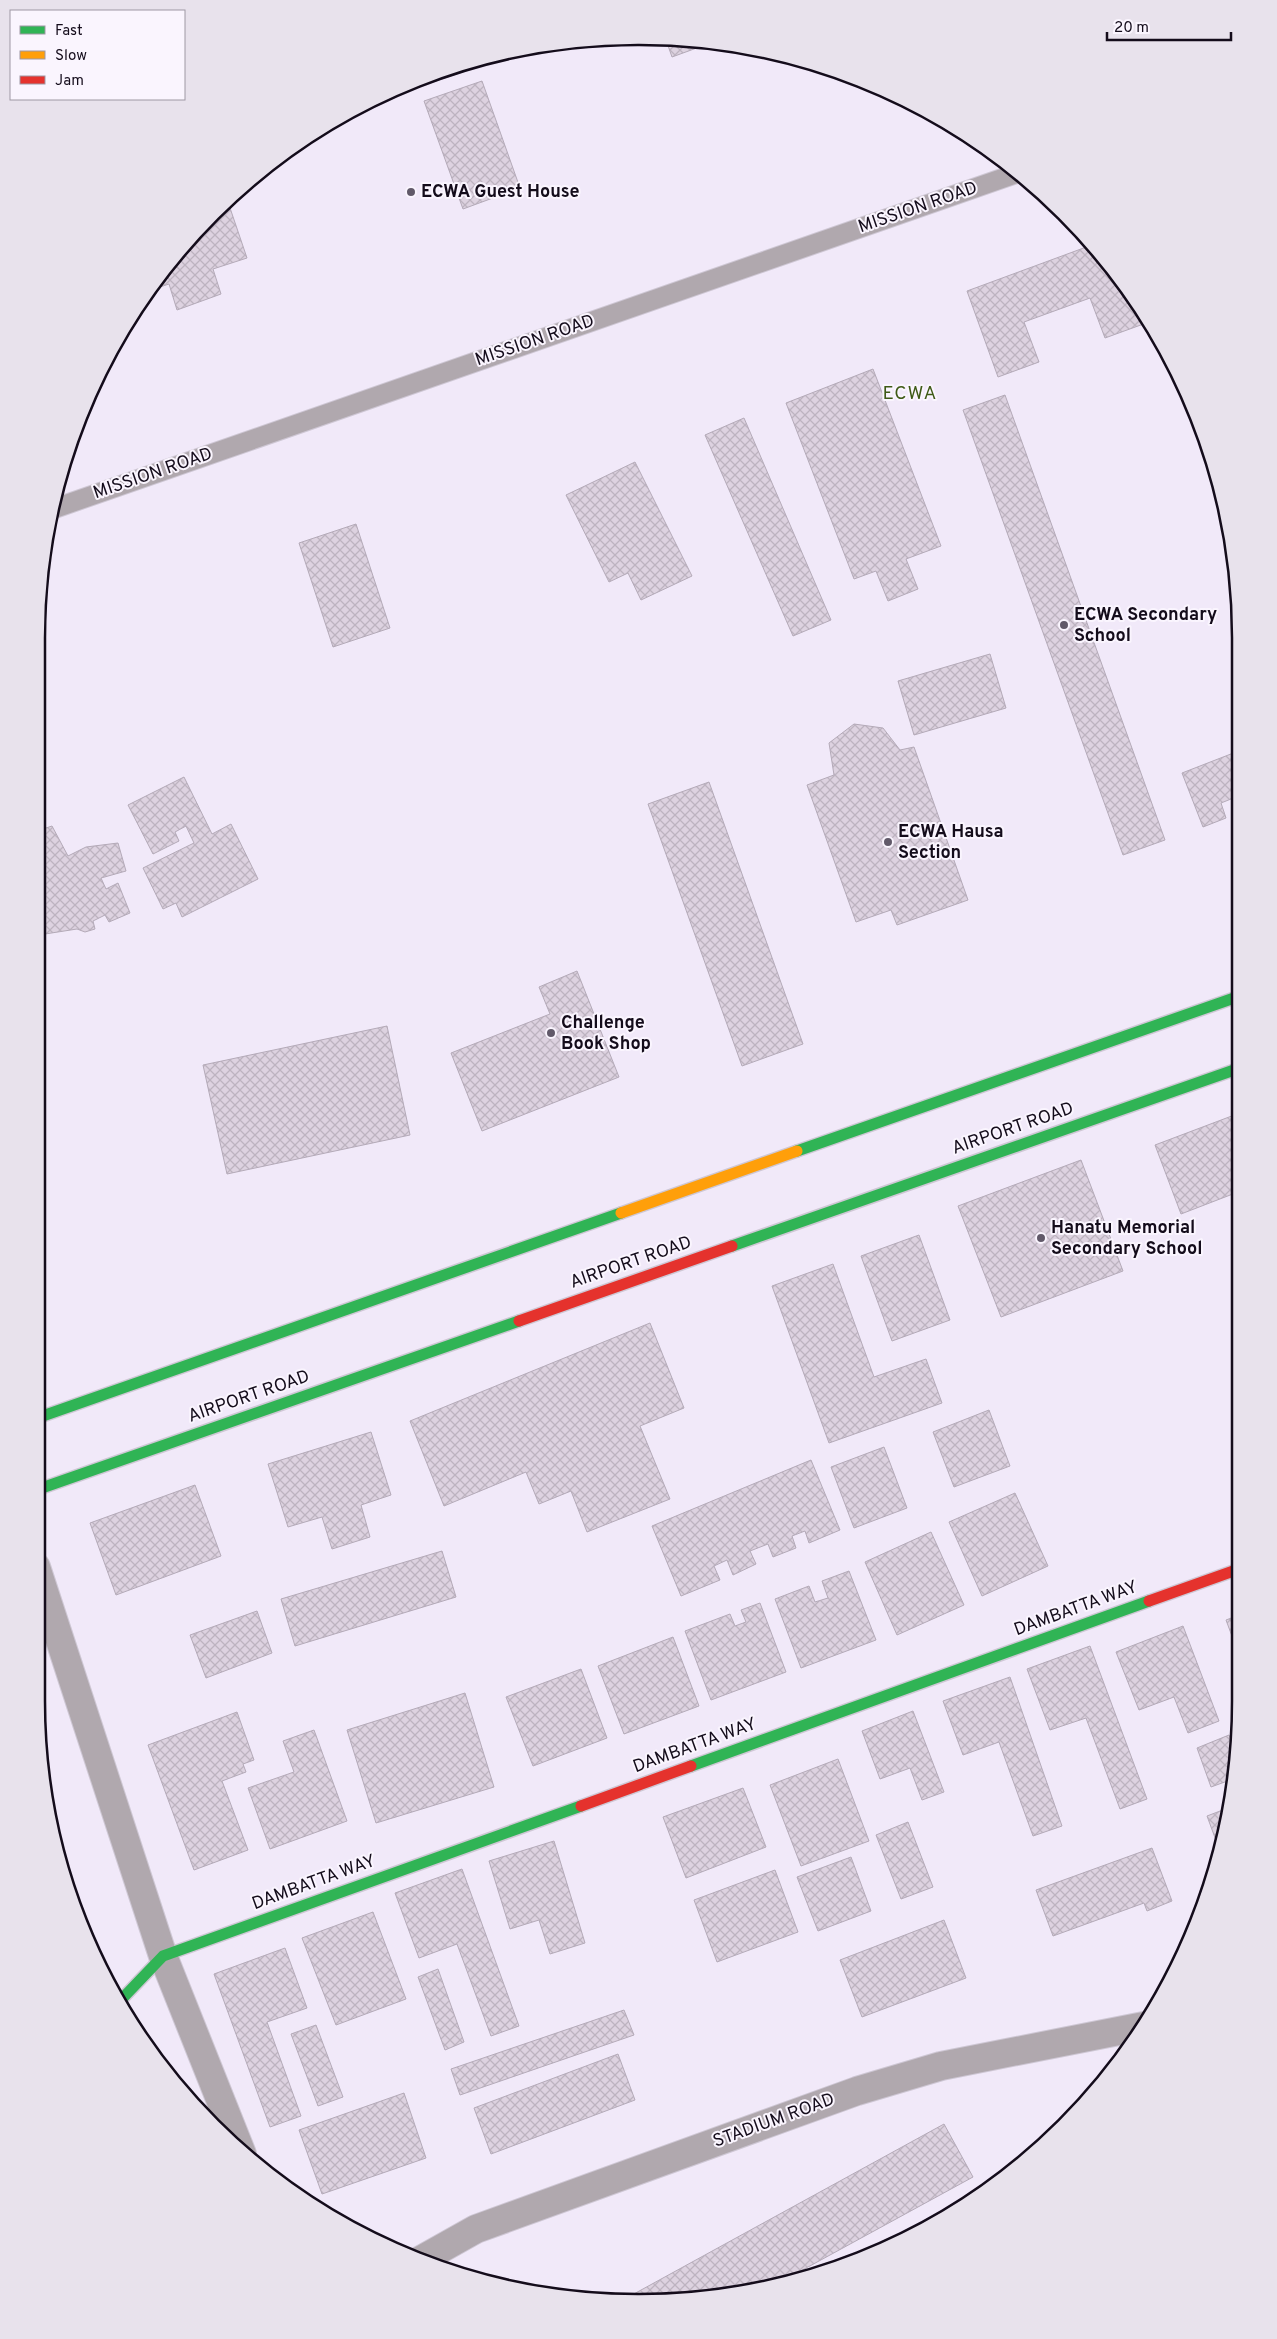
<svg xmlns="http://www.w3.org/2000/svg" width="1277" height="2339" font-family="Overpass,sans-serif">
  <defs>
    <pattern id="building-cross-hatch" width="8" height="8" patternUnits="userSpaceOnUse" patternTransform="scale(1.25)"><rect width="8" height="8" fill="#ddd2e0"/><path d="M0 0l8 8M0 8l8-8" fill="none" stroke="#bdb3c0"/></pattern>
  </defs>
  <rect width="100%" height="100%" fill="#f1e9f9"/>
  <g fill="url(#building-cross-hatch)" stroke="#b4aab8">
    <polygon points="666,40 716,41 672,57"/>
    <polygon points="530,49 436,81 434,75 482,57"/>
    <polygon points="482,81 520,188 463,209 424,101"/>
    <polygon points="228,202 247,258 213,269 221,294 177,310 169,284 151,290 186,242"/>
    <polygon points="1089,246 1139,304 1149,322 1105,338 1090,298 1024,322 1039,362 998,377 967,291"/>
    <polygon points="873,369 941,546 906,559 918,589 888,601 876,571 854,579 786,403"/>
    <polygon points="1005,395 1165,840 1123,855 963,410"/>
    <polygon points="744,418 831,620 793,636 705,435"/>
    <polygon points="635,462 692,576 641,600 628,573 609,582 566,495"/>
    <polygon points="356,524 390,628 333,647 299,543"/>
    <polygon points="990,654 1006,708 914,735 898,681"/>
    <polygon points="854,724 883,728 900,750 914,747 968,900 897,925 891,910 856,922 807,785 834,775 829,743"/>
    <polygon points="1236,752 1236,797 1221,803 1226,818 1203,827 1182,773"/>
    <polygon points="184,777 212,834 231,824 258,879 182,917 176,903 163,909 143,868 194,843 186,826 175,832 179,841 153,854 128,805"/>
    <polygon points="709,782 803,1044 742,1066 648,804"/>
    <polygon points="52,826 68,856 86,847 118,843 126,871 101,878 106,889 118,883 130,913 109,922 105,915 93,921 95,929 85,932 77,929 45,934 37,893 37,831"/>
    <polygon points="577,971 619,1077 482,1131 451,1053 550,1014 539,987"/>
    <polygon points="387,1026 410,1135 227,1174 203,1065"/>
    <polygon points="1237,1114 1238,1192 1181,1214 1155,1145"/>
    <polygon points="1081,1160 1123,1271 1001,1317 958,1206"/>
    <polygon points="919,1235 950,1320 892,1341 861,1256"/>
    <polygon points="833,1264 874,1377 926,1359 942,1403 829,1443 772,1286"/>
    <polygon points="650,1323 684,1408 640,1426 670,1499 587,1532 571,1491 539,1504 526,1472 444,1506 410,1421"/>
    <polygon points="989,1410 1010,1466 954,1487 933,1432"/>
    <polygon points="371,1432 391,1495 361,1505 370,1537 332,1549 322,1517 288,1527 268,1464"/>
    <polygon points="884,1447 907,1508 854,1528 831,1467"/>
    <polygon points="811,1460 840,1530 809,1543 805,1531 792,1536 796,1548 773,1557 768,1544 750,1551 756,1564 733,1575 727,1560 714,1566 720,1580 681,1596 652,1526"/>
    <polygon points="195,1485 221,1556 116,1595 90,1523"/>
    <polygon points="1015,1493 1048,1566 982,1596 949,1522"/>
    <polygon points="931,1532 964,1605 897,1635 865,1562"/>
    <polygon points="442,1551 456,1597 295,1646 281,1599"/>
    <polygon points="849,1571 876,1640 801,1668 775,1599 809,1586 815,1602 828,1598 822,1581"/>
    <polygon points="760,1603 786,1672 711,1700 685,1631 730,1614 735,1626 746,1622 741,1610"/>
    <polygon points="257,1611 272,1653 206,1678 190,1635"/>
    <polygon points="1239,1615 1239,1655 1226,1620"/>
    <polygon points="1183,1626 1219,1721 1188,1733 1174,1697 1139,1710 1116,1652"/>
    <polygon points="673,1637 699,1706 624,1734 598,1666"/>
    <polygon points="1090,1646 1147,1799 1120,1809 1086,1718 1050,1730 1027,1669"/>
    <polygon points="581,1669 607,1738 533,1766 506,1697"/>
    <polygon points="1010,1677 1062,1826 1033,1836 999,1742 963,1755 943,1701"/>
    <polygon points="465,1693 494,1787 376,1823 347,1730"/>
    <polygon points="913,1711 944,1792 922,1800 910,1768 880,1779 862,1731"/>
    <polygon points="237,1712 254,1760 243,1764 246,1772 222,1781 248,1850 194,1870 148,1745"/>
    <polygon points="314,1730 347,1821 270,1849 248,1788 294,1772 283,1741"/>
    <polygon points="1229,1735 1237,1756 1233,1779 1211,1787 1197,1748"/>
    <polygon points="838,1759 869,1841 801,1866 770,1785"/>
    <polygon points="743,1788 766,1847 686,1878 663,1817"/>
    <polygon points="1228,1808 1221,1854 1207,1816"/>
    <polygon points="908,1822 933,1887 901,1899 876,1835"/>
    <polygon points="554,1841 585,1943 550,1954 539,1920 510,1929 489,1861"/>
    <polygon points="1152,1848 1172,1901 1147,1911 1144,1903 1053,1936 1036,1890"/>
    <polygon points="851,1857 871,1911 818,1931 797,1877"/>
    <polygon points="462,1869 519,2026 491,2036 457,1944 419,1958 395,1893"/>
    <polygon points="775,1870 798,1932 717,1962 694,1900"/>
    <polygon points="373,1912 406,1999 336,2025 302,1938"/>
    <polygon points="944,1920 966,1978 862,2017 840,1960"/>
    <polygon points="285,1948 307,2008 267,2022 301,2116 270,2127 214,1974"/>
    <polygon points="438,1969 464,2042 445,2050 418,1977"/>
    <polygon points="624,2010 634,2035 460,2095 451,2069"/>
    <polygon points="316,2025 343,2097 318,2106 291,2034"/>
    <polygon points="618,2054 635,2100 491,2154 474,2108"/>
    <polygon points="404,2093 426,2158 322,2194 299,2130"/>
    <polygon points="944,2124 973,2177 775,2285 678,2301 621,2301"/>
  </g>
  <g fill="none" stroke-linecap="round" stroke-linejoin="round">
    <g stroke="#cec7d4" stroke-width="21">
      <polyline id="lane" points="53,509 1018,173"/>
    </g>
    <g stroke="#cec7d4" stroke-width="30">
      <g id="street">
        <polyline points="36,1567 163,1956 242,2154"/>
        <polyline points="419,2261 476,2229 857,2091 941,2066 1144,2026"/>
      </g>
    </g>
    <g stroke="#cec7d4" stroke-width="14">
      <g id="fast">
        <polyline points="797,1151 1237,997"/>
        <polyline points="732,1246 1237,1069"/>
        <polyline points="37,1418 621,1213"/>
        <polyline points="36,1490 519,1321"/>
        <polyline points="691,1766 1149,1601"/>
        <polyline points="118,2003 163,1956 581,1806"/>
      </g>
    </g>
    <g stroke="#cec7d4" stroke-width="14">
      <polyline id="slow" points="621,1213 797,1151"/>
    </g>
    <g stroke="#cec7d4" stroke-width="14">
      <g id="jam">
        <polyline points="519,1321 732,1246"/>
        <polyline points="1149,1601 1239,1569"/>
        <polyline points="581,1806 691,1766"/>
      </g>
    </g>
    <use href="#lane" stroke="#b0a8ae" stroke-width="19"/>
    <use href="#street" stroke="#b0a8ae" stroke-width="28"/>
    <use href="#fast" stroke="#30b455" stroke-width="11"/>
    <use href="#slow" stroke="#ff9f0a" stroke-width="11"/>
    <use href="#jam" stroke="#e5322d" stroke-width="11"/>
  </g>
  <g fill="#615969" stroke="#faf5fe" stroke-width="2">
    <circle cx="411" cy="192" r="5"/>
    <circle cx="1064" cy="625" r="5"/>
    <circle cx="888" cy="842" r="5"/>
    <circle cx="551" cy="1033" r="5"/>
    <circle cx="1041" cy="1238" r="5"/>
  </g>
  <g text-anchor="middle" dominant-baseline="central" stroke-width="4" stroke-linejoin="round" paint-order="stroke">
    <g font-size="18" font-weight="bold" fill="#140c1b" stroke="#faf5fe" text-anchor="start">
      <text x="421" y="192">ECWA Guest House</text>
      <text x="1074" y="615">ECWA Secondary<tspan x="1074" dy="21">School</tspan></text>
      <text x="898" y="832">ECWA Hausa<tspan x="898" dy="21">Section</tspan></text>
      <text x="561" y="1023">Challenge<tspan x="561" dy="21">Book Shop</tspan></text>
      <text x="1051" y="1228">Hanatu Memorial<tspan x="1051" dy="21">Secondary School</tspan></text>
    </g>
    <g font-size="18" fill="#140c1b" stroke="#faf5fe">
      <text transform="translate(918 208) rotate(-19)">MISSION ROAD</text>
      <text transform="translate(535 341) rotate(-19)">MISSION ROAD</text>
      <text transform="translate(153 474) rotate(-19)">MISSION ROAD</text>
      <text transform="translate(1013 1129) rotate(-19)">AIRPORT ROAD</text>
      <text transform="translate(631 1263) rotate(-19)">AIRPORT ROAD</text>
      <text transform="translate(249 1397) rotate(-19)">AIRPORT ROAD</text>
      <text transform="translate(1076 1609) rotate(-20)">DAMBATTA WAY</text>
      <text transform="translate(695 1746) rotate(-20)">DAMBATTA WAY</text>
      <text transform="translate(314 1883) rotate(-20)">DAMBATTA WAY</text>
      <text transform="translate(774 2121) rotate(-20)">STADIUM ROAD</text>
    </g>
    <g font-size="19" letter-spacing="1" fill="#3e5a16" stroke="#faf5fe">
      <text x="910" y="394">ECWA</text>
    </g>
  </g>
  <path d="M0 0H1277V2339H0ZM638 45H639A593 593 0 0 1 1232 638V1701A593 593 0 0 1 639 2294H638A593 593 0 0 1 45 1701V638A593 593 0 0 1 638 45Z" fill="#e8e2ec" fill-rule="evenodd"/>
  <path fill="none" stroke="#140c1b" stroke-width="2.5" d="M638 45H639A593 593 0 0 1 1232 638V1701A593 593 0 0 1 639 2294H638A593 593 0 0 1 45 1701V638A593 593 0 0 1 638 45Z"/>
  <rect x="10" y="10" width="175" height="90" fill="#faf5fe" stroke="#9e98a3"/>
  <rect x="20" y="26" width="25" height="8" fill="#30b455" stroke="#9e98a3"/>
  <text x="55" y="35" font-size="15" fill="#140c1b">Fast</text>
  <rect x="20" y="51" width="25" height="8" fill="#ff9f0a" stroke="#9e98a3"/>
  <text x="55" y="60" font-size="15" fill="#140c1b">Slow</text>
  <rect x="20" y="76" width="25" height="8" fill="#e5322d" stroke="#9e98a3"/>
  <text x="55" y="85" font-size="15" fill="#140c1b">Jam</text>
  <path d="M1107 32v8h124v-8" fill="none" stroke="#140c1b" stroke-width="2.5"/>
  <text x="1114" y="32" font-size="15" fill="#140c1b" stroke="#faf5fe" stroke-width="4" paint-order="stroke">20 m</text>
</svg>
